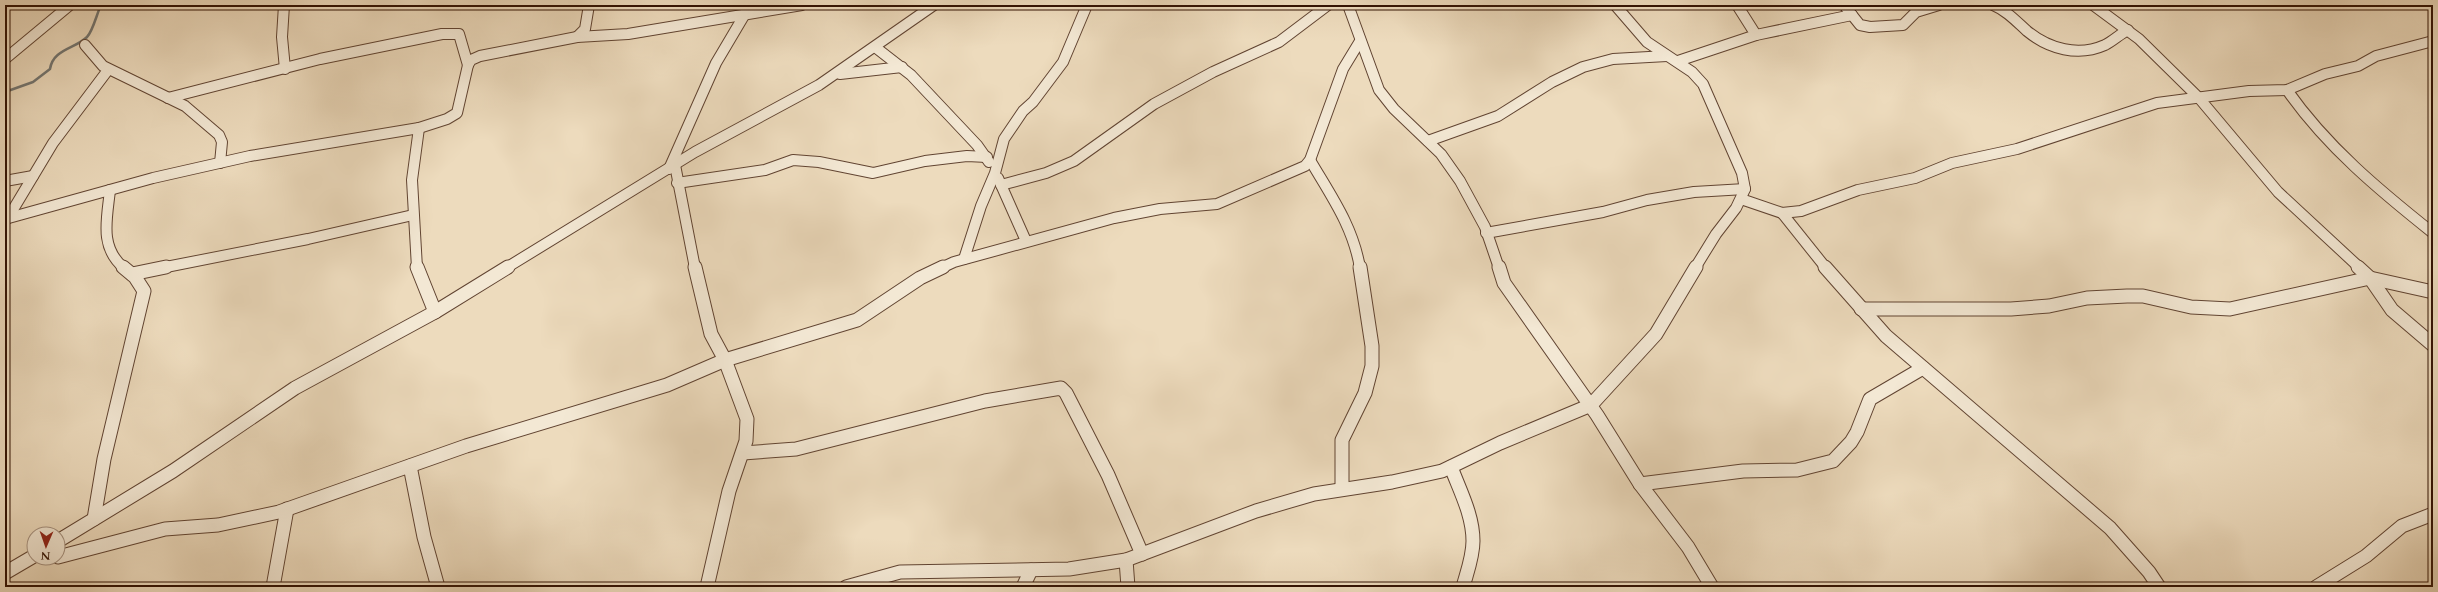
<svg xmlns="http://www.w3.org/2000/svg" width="2438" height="592" font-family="Cardo,serif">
  <rect width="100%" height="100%" fill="#eddbbd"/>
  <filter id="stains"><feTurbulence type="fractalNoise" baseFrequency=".005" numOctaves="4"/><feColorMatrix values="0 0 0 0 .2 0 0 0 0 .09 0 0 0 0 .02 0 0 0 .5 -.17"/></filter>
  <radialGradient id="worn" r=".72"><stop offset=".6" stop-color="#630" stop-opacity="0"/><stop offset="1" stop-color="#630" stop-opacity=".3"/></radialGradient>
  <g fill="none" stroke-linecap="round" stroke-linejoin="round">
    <path stroke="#737672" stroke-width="2.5" d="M 5,92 L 33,82 L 50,69 C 53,49 75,49 87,37 C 93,31 97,13 101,5"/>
    <g stroke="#614432" stroke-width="12">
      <g id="street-far1">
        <polyline points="284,5 282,37 285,69"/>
        <polyline points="1348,5 1379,90 1394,109 1441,154 1460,181 1485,227 1499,268"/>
        <polyline points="1615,5 1647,42 1692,72 1703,84 1742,173 1745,189 1736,208 1716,234 1695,268"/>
        <polyline points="1844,5 1860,25 1870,27 1903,25 1916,12 1939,5"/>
        <path d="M 1993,5 C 2007,11 2016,21 2027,31 C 2049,49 2078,57 2105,45 C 2113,41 2120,34 2128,30"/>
        <polyline points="2093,5 2139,39 2199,98 2278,192 2360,268"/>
        <polyline points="1756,35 1852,15"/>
        <polyline points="577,37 585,29 589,5"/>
        <polyline points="85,45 103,66 185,106 219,135 222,142 220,163"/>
        <polyline points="875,47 911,75 977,145 989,162"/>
        <polyline points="5,59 70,5"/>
        <polyline points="1678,61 1756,35 1737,5"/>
        <polyline points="840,74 902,67"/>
        <path d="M 2287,90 C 2327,147 2379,190 2433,233"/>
        <polyline points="168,98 320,59 442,34 459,34 468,65"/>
        <polyline points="1428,141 1498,116 1552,82 1583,67 1613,59 1667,56"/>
        <path d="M 1310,160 C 1331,196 1353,226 1360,268"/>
        <polyline points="675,165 695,268"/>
        <polyline points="669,169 716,63 745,14"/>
        <polyline points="998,178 1026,241"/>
        <polyline points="5,181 33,176"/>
        <polyline points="677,183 765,170 793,160 819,162 873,173 925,161 967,156 987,157"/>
        <polyline points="1001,185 1046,173 1074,161 1154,104 1213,72 1279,42 1328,5"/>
        <path d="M 110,190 C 107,219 99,247 124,268"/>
        <polyline points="1741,199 1782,213 1801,211 1858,190 1915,178 1952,163 2017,149 2157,103 2249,91 2287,90 2325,74 2358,66 2376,56 2433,41"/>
        <polyline points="1782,213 1826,268"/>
        <polyline points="8,218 53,143 108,70"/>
        <polyline points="5,219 153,178 250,156 419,128 447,119 457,113 468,65 471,60 480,56 577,37 628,34 802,5"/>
        <polyline points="1486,233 1603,212 1647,200 1694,192 1745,189"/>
        <polyline points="964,259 981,206 995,173 1004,139 1023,111 1033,102 1063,62 1087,5"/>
        <polyline points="161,268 308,239 413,215"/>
        <polyline points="417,268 412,180 419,128"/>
        <polyline points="506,268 695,152 819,85 934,5"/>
        <polyline points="941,268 954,262 1114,218 1160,209 1217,204 1305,166 1310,160 1343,69 1360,41"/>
      </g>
    </g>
    <g stroke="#614432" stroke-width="15">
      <g id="street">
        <polyline points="417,267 435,312"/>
        <polyline points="695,267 711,334 725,360 747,419 746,441 729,491 707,587"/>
        <polyline points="1499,267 1504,283 1597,415 1640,484 1688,547 1712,587"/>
        <polyline points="1825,267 1886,336 2110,528 2149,572 2159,587"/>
        <polyline points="2358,267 2370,278 2392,310 2433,345"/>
        <polyline points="132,274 166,267"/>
        <polyline points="1861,309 2011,309 2049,306 2087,298 2127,296 2143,296 2191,307 2230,309 2370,278 2433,292"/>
        <polyline points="743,453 796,449 985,401 1061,388 1066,393 1108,475 1142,554"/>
        <polyline points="410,466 424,537 438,587"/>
        <path d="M 1451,467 C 1460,491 1473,515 1473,541 C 1473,557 1467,572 1463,587"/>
        <polyline points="1640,484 1743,471 1797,470 1833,461 1851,442 1857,432 1870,399 1923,368"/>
        <polyline points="1342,489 1342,440 1365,393 1372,366 1372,346 1360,267"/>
        <polyline points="94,519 104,459 144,291 135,277 123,267"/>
        <polyline points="58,541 173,471 295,388 435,312 508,267"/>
        <polyline points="58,557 165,529 218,525 279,512 466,446 667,385 725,360 857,320 920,278 943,267"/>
        <polyline points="1126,560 1128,587"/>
        <polyline points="5,573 34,556"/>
        <polyline points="273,587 287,509"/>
        <polyline points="846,587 900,572 1069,569 1126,560 1256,511 1314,494 1392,482 1442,471 1500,443 1591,405 1656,334 1696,267"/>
        <polyline points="1023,587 1031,570"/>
        <polyline points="2316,587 2366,556 2402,526 2433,514"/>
      </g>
    </g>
    <use href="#street-far1" stroke="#f3e8d4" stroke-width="10"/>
    <use href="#street" stroke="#f3e8d4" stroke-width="13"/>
  </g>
  <rect width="2438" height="592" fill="none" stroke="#eddbbd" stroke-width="20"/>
  <rect x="6" y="6" width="2426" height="580" fill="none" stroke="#321203" stroke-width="2"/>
  <rect x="10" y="10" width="2418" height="572" fill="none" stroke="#321203"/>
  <g transform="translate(46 546) rotate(182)"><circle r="19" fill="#f3e8d4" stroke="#a69280"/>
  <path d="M0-3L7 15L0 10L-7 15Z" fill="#8f2418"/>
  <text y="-6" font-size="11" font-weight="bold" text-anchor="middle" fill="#321203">N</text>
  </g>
  <rect width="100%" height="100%" filter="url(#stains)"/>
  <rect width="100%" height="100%" fill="url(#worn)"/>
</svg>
